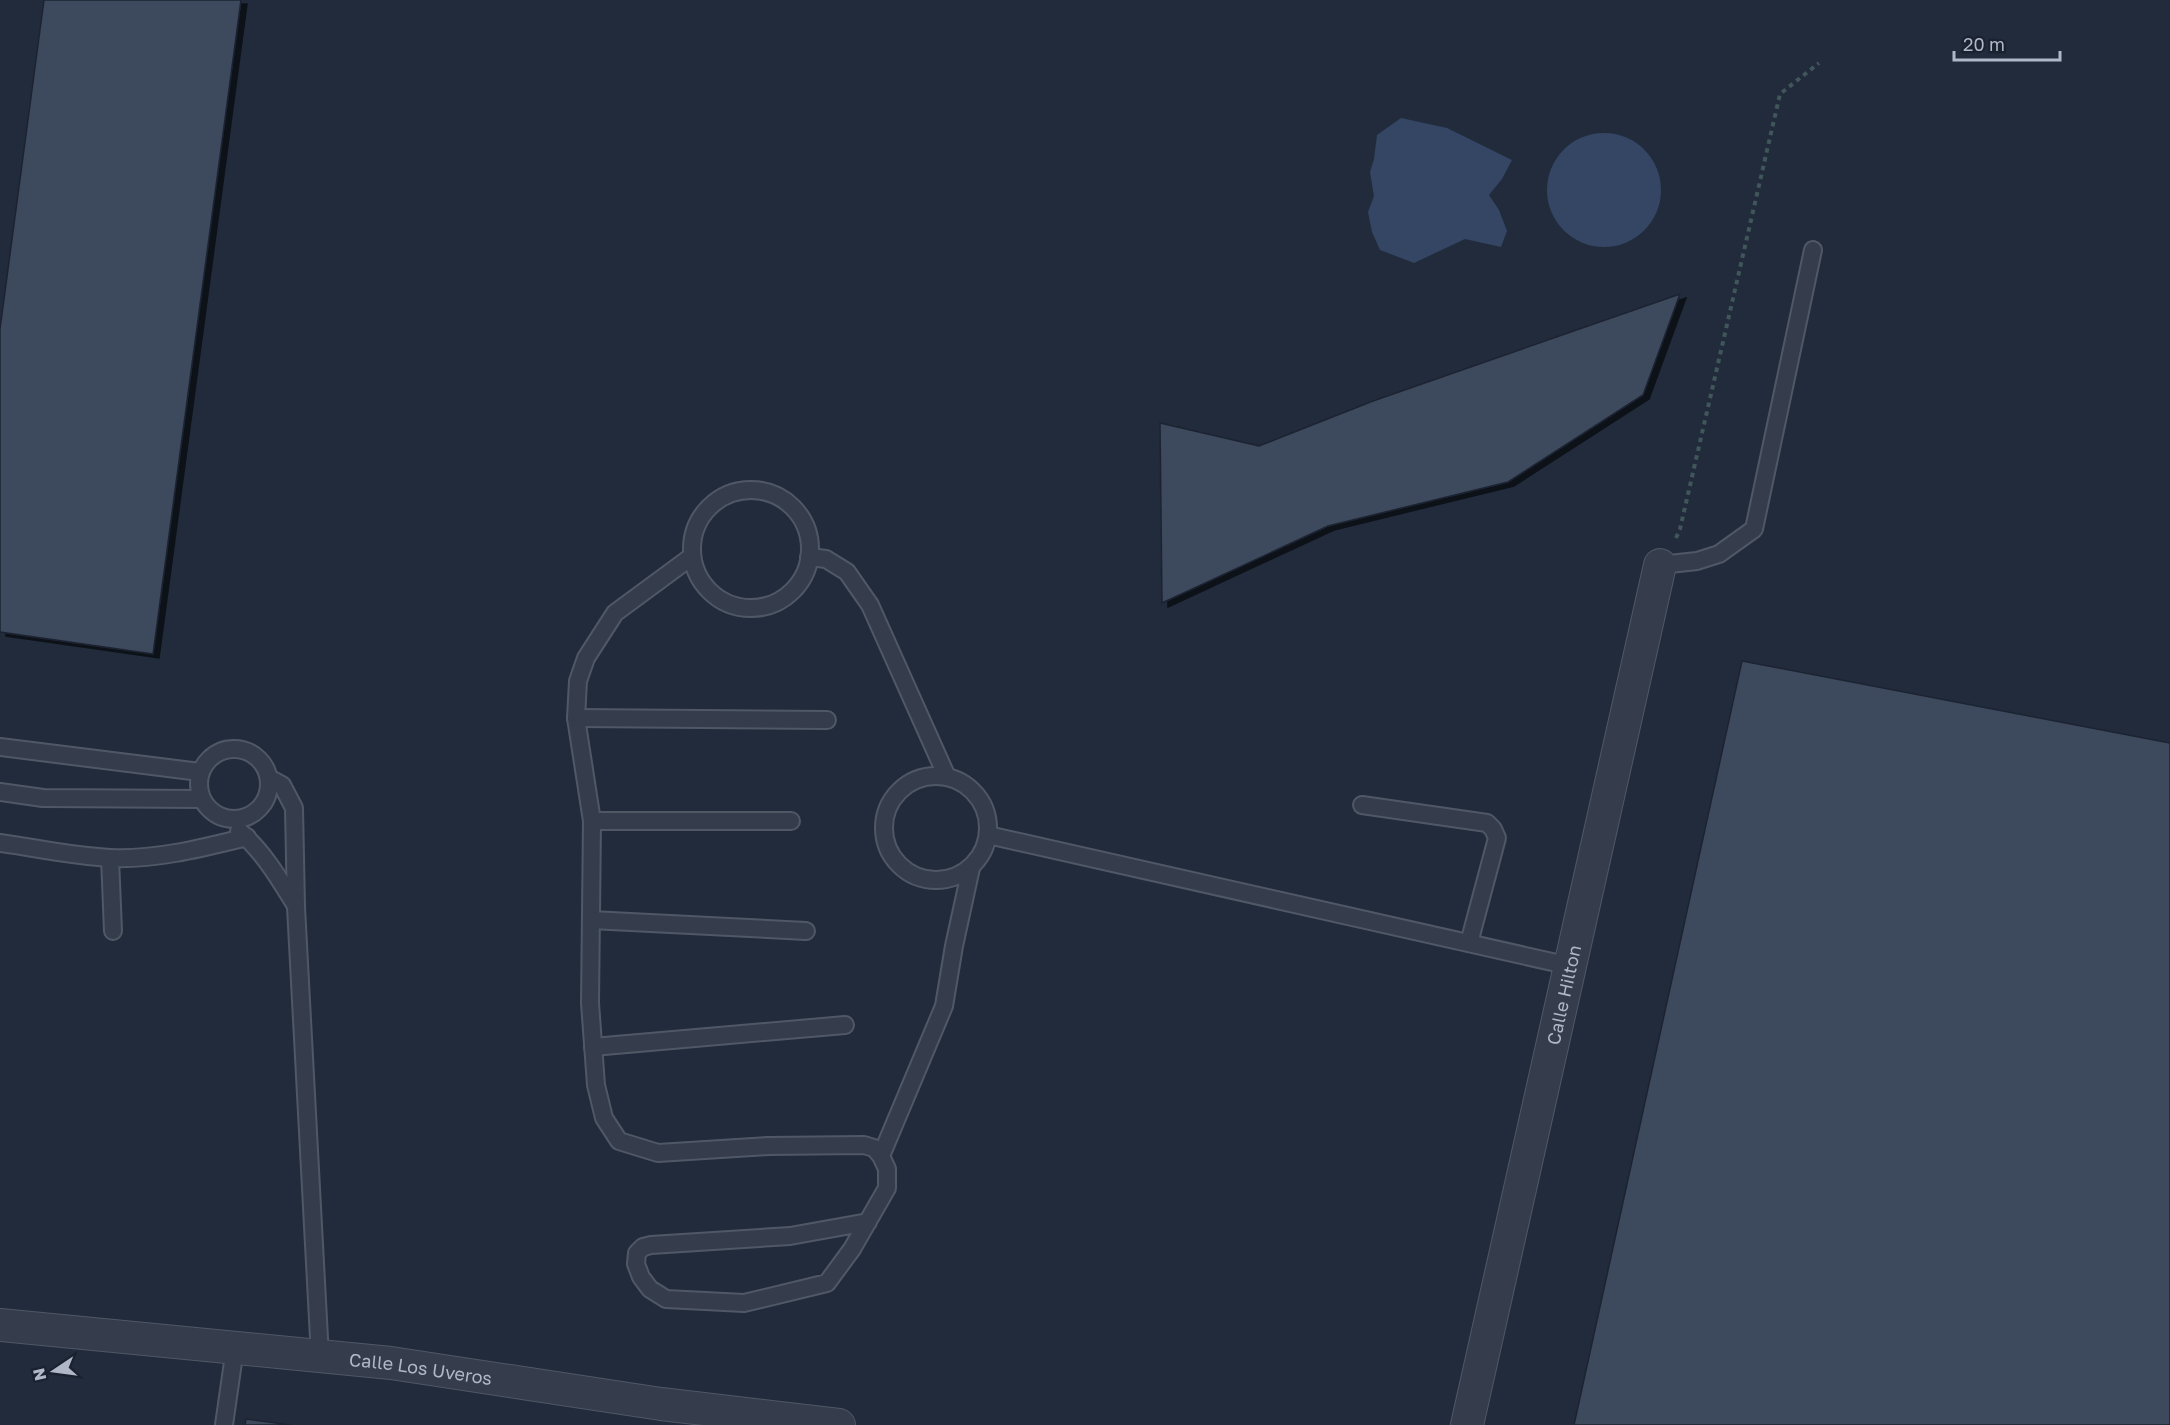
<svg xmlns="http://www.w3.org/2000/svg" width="2170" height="1425" font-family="'Golos Text',sans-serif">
  <defs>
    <filter id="shadow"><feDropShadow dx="6" dy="4" stdDeviation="0" flood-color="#0009"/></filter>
  </defs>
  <rect width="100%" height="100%" fill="#212b3c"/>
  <g fill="#344663">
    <polygon points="1401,118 1447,128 1512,160 1502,179 1489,195 1499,210 1507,231 1501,247 1465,239 1414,263 1380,250 1372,232 1368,212 1374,196 1370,172 1374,159 1377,135"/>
    <circle cx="1604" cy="190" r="57"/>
  </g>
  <g fill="#3d495b" stroke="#1c2432" stroke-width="1.5" filter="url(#shadow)">
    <polygon points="44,0 241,0 153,654 0,632 0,329"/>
    <polygon points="1680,294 1643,395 1508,482 1328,526 1162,603 1160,423 1259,446 1373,401"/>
    <polygon points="1742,661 2170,743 2170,1425 1574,1425"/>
    <polygon points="246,1419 291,1425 245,1425"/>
  </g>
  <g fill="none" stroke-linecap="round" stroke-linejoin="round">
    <g stroke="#505866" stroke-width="20">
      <g id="service">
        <circle cx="751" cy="549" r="59"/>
        <polyline points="691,557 615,613 586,658 578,681 576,718 592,821 590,1003 596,1085 604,1118 619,1141 658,1153 768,1146 864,1145 874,1148 881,1156 887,1169 887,1188 852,1249 827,1283 744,1303 666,1299 650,1289 641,1277 636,1264 637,1253 643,1247 651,1245 790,1236 868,1222"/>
        <polyline points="809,557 826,559 847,572 870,605 947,777"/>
        <polyline points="1660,565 1697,561 1719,554 1754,529 1813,250"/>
        <polyline points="576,718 827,720"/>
        <polyline points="0,747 200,772"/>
        <circle cx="234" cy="784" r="35"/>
        <circle cx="936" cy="828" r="52"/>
        <polyline points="269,778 282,785 294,808 296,907 320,1357"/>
        <polyline points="0,792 43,798 201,799"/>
        <polyline points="1362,805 1487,823 1493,829 1497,838 1469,943"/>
        <polyline points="592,821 791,821"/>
        <path d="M 239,831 C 263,851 280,880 296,906"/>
        <polyline points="988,835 1570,966"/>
        <path d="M 0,843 C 36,848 73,856 110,858 C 156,860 202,848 247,837"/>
        <polyline points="110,858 113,931"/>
        <polyline points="591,920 806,931"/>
        <polyline points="593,1047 845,1025"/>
        <polyline points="881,1156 944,1006 954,946 971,868"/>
        <polyline points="224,1425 235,1348"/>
      </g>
    </g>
    <g stroke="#505866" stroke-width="34">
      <g id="minor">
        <path id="s1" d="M 0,1325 L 391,1363 L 661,1404 L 839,1425"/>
        <path id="s2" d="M 1467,1425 L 1660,565"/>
      </g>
    </g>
    <polyline stroke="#41565a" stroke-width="4" stroke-dasharray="4.5 4.5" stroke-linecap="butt" points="1676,538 1680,529 1780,94 1819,63"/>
    <use href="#service" stroke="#353d4c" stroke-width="16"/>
    <use href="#minor" stroke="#353d4c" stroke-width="32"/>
  </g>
  <g text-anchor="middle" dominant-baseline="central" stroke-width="4.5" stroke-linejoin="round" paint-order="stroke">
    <g font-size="18" fill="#b0b8c8" stroke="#1a2230">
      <text stroke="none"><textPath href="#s2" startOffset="441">Calle Hilton</textPath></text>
      <text stroke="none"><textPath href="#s1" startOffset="423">Calle Los Uveros</textPath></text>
    </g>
  </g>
  <g transform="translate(54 1371) rotate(257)" stroke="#1a2230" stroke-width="4.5" paint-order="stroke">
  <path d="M0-4.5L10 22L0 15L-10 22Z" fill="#b0b8c8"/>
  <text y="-9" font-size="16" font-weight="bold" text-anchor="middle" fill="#b0b8c8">N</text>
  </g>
  <path d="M1954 51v9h106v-9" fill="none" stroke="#b0b8c8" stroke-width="3"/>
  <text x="1963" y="51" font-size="18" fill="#b0b8c8" stroke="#1a2230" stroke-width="4.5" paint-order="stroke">20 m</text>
</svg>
